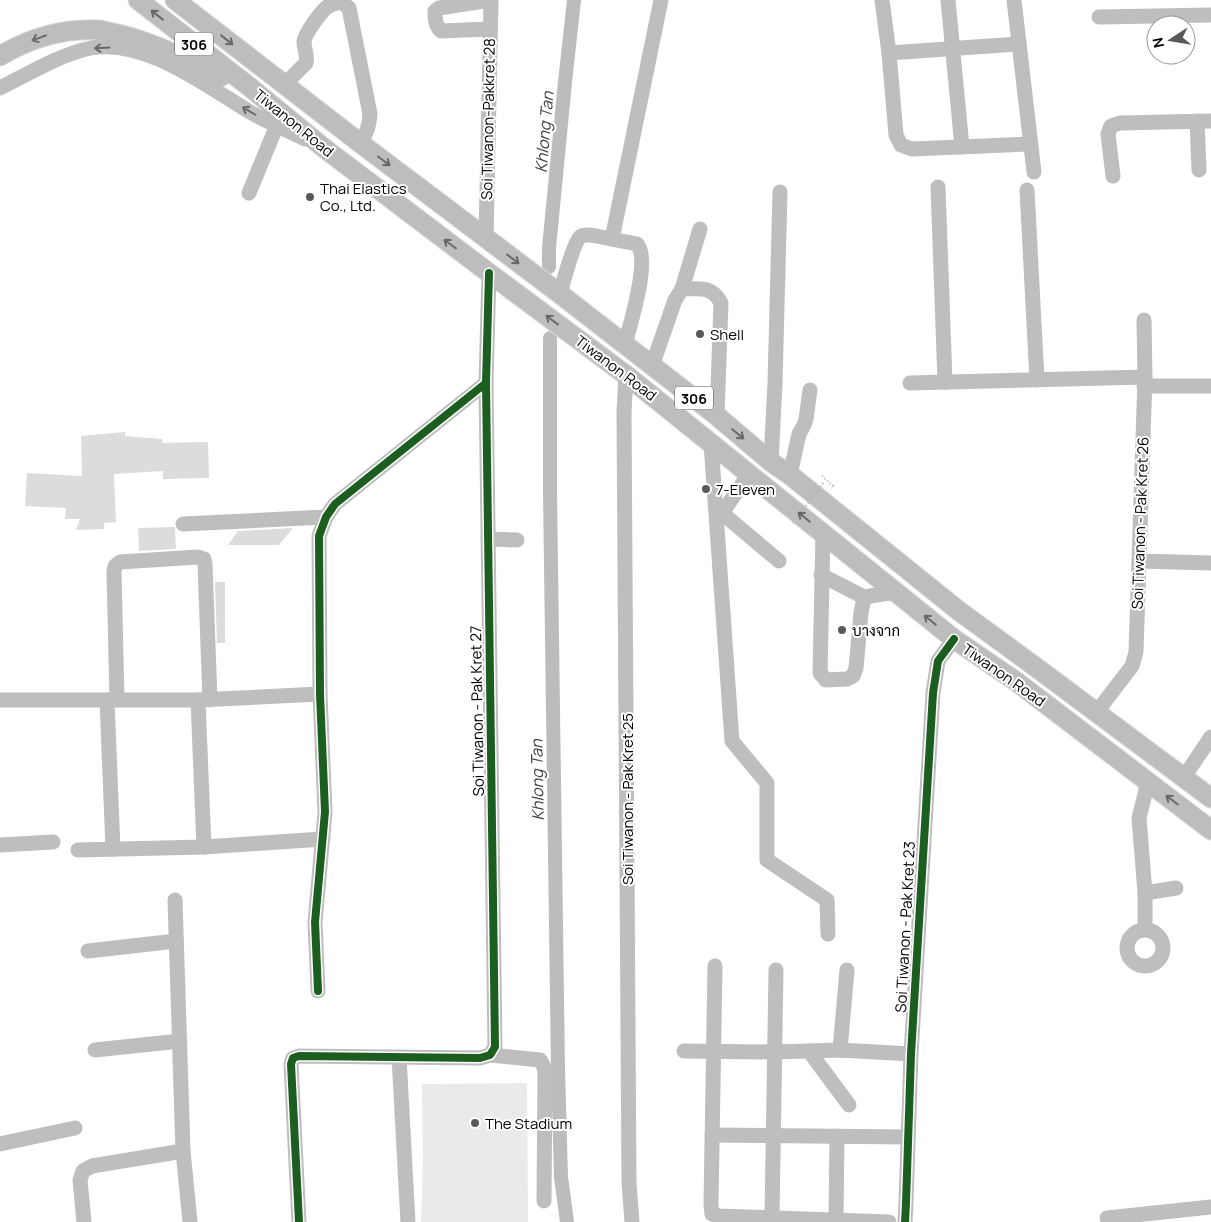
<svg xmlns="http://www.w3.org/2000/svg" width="1211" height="1222" font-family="Manrope,Sarabun,sans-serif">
  <rect width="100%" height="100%" fill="#fff"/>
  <polygon fill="#eaeaea" points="527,1083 528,1222 421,1222 423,1163 422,1084"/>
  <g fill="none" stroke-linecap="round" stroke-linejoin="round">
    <g stroke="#bcbcbc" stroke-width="14">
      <polyline points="549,267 549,248 565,82 574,0"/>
      <polyline points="550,338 550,493 558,1069 561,1177 567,1222"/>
    </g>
  </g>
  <g fill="#dcdcdc">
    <polygon points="125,432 125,436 163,439 162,443 208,442 209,478 163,479 163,471 114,474 116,522 104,523 104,529 76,530 80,519 65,519 66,508 25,506 27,473 82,476 81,436"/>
    <polygon points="174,527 175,529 176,549 139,551 138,528"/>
    <polygon points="293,528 279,545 228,545 238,531"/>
    <polygon points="215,582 225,582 225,643 217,643"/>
  </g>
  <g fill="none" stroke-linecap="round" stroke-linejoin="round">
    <g stroke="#dbdbdb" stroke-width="21">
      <g id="major">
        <polyline points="138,0 251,88 324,148 489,273 626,375 954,639 1017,682 1211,830"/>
        <polyline points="175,0 360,143 560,294 717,416 771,462 790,475 959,611 1037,668 1211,798"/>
        <path d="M 0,56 C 30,38 64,28 99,30 C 107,31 115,34 122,35 C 157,44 190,61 222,76"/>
      </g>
    </g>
    <polyline stroke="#b8b8b8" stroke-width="2.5" stroke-dasharray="1 2.5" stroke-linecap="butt" points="822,476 833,486 831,488"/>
    <g stroke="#bebebe" stroke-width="15">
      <path d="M 490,0 L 439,8 L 435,11 C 435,19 435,25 441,31 L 490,29"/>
      <polyline points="882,0 889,53 896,135 901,145 912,149 1030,144"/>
      <polyline points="948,0 962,147"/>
      <polyline points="1014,0 1034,172"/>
      <polyline points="1099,17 1211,15"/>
      <polyline points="889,53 1018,44"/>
      <path d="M 284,85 L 306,63 C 308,55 304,50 304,42 C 304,35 320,13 326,8 C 330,4 335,3 341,2 L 349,8 L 370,114 C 369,127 367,132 360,143"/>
      <path d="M 0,88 C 28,74 61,54 91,48 C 145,38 206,86 250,112 C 268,122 287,130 305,139"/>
      <polyline points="1197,121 1199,170"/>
      <polyline points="1113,176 1108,134 1111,126 1120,123 1211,121"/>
      <polyline points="938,187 945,382"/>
      <polyline points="1027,190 1037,380"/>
      <polyline points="249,193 277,125"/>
      <polyline points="486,239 491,0"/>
      <polyline points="612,239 661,0"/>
      <polyline points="682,289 700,229"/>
      <path d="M 560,294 C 563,283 573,244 580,237 C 583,234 587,235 591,235 L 637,244 C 651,260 630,324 625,345"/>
      <path d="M 652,366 L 675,300 L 682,289 C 699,289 712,285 721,303 L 717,416"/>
      <polyline points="626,375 624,412 629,1183 632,1222"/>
      <polyline points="910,383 1145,377"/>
      <polyline points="1144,386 1211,386"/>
      <polyline points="711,443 732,741 767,783 767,860 827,900 828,934"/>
      <polyline points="771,462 775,383 780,192"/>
      <polyline points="749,474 722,513 779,561"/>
      <polyline points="790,475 799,434 804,425 806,419 810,390"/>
      <polyline points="183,524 326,517"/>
      <polyline points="823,532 820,673 826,680 847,679 853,676 856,668 861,613 864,597 896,592"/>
      <polyline points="488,539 517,540"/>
      <polyline points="1139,561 1211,563"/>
      <polyline points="821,575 864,597"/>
      <polyline points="0,700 198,700 320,694"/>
      <polyline points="107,700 113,849"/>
      <polyline points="117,700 114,572 115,566 120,562 198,557 204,559 205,564 210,700"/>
      <polyline points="198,700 204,847"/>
      <polyline points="1096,713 1132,666 1136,652 1145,377 1144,320"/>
      <polyline points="1184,777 1211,737"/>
      <polyline points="0,845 53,842"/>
      <polyline points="78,850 204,847 323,839"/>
      <polyline points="1145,893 1176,888"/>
      <polyline points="175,900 183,1151 190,1222"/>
      <polyline points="1145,929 1145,893 1139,818 1148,782"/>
      <circle cx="1145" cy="948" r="18"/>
      <polyline points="88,951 176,941"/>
      <polyline points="715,966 711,1204 712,1214 719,1216 889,1222"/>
      <polyline points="318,991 315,922 325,812 320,694 319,536 326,517 335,504 486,383"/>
      <polyline points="95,1050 180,1041"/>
      <polyline points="840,1050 847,970"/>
      <polyline points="684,1051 774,1052 840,1050 911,1054"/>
      <polyline points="809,1051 849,1105"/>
      <polyline points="490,1055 540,1060 545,1069 544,1201"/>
      <polyline points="399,1057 408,1222"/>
      <polyline points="712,1135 908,1137"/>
      <polyline points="0,1144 75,1128"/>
      <polyline points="772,1217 776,970"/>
      <polyline points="1107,1218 1211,1207"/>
      <polyline points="836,1220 837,1136"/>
      <polyline points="84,1222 80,1180 83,1171 92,1166 183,1151"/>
      <polyline points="299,1222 291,1064 293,1058 299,1056 480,1058 490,1055 495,1047 486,383 489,273"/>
      <polyline points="905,1222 906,1203 911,1054 933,693 938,661 954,639"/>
    </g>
    <use href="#major" stroke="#bdbdbd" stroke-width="19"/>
    <polyline stroke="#b8b8b8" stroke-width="2.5" stroke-dasharray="1 2.5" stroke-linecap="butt" points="793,523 824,482"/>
    <g stroke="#fff" stroke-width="11">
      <g id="cycleway">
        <polyline points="318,991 315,922 325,812 320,694 319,536 326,517 335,504 486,383"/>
        <polyline points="299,1222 291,1064 293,1058 299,1056 480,1058 490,1055 495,1047 486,383 489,273"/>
        <polyline points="905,1222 906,1203 911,1054 933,693 938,661 954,639"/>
      </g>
    </g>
    <use href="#cycleway" stroke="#1b5e20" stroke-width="8"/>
  </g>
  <defs><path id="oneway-shaft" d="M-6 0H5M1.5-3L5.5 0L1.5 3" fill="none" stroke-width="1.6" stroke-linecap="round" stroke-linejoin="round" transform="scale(1.25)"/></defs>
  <g stroke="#686868">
    <use href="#oneway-shaft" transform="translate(157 15) rotate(-142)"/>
    <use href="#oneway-shaft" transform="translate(39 38) rotate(160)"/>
    <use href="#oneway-shaft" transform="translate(227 40) rotate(38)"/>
    <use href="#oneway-shaft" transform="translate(102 48) rotate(177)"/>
    <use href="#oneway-shaft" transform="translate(249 111) rotate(-150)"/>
    <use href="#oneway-shaft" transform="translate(384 161) rotate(37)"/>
    <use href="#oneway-shaft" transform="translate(450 244) rotate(-143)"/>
    <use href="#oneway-shaft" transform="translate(513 259) rotate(37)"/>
    <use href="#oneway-shaft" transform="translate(552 320) rotate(-143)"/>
    <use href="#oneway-shaft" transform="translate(738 434) rotate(40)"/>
    <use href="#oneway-shaft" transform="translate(804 517) rotate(-141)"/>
    <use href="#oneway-shaft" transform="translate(930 620) rotate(-141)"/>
    <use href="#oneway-shaft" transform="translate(1172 800) rotate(-143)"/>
  </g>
  <g fill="#595959" stroke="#fff" stroke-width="2">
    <circle cx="310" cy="197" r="5"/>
    <circle cx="700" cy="334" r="5"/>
    <circle cx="706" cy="489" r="5"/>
    <circle cx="842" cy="630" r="5"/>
    <circle cx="475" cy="1123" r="5"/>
  </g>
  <g text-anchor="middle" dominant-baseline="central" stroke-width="4" stroke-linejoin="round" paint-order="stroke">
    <g fill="#fff" stroke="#4c4c4c" stroke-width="1">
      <rect x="175" y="32.5" width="38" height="23" rx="4"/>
      <rect x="675" y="386.5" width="38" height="23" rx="4"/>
    </g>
    <g font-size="14" font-weight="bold" fill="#000">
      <text x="194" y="44">306</text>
      <text x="694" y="398">306</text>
    </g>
    <g font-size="15" fill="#000" stroke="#fff">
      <text transform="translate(488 119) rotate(-89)">Soi Tiwanon-Pakkret 28</text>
      <text transform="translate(294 123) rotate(39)">Tiwanon Road</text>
      <text transform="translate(616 368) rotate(37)">Tiwanon Road</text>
      <text transform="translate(1140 523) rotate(-88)">Soi Tiwanon - Pak Kret 26</text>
      <text transform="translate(1004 675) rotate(35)">Tiwanon Road</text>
      <text transform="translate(477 711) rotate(-91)">Soi Tiwanon - Pak Kret 27</text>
      <text transform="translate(627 799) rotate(-90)">Soi Tiwanon - Pak Kret 25</text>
      <text transform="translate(905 927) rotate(-87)">Soi Tiwanon - Pak Kret 23</text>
    </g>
    <g font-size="15" fill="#000" stroke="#fff" text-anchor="start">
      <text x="320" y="188">Thai Elastics<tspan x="320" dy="17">Co., Ltd.</tspan></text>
      <text x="710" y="334">Shell</text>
      <text x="716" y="489">7-Eleven</text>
      <text x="852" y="630">บางจาก</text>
      <text x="485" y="1123">The Stadium</text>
    </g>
    <g font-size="16" font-style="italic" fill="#404040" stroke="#fff">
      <text transform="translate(544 132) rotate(-85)">Khlong Tan</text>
      <text transform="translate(537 780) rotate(-91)">Khlong Tan</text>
    </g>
  </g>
  <g transform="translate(1171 40) rotate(258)"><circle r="24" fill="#ffffff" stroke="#999999"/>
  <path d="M0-4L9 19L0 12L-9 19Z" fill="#595959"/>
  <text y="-8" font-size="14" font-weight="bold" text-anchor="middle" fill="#000000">N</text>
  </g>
</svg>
